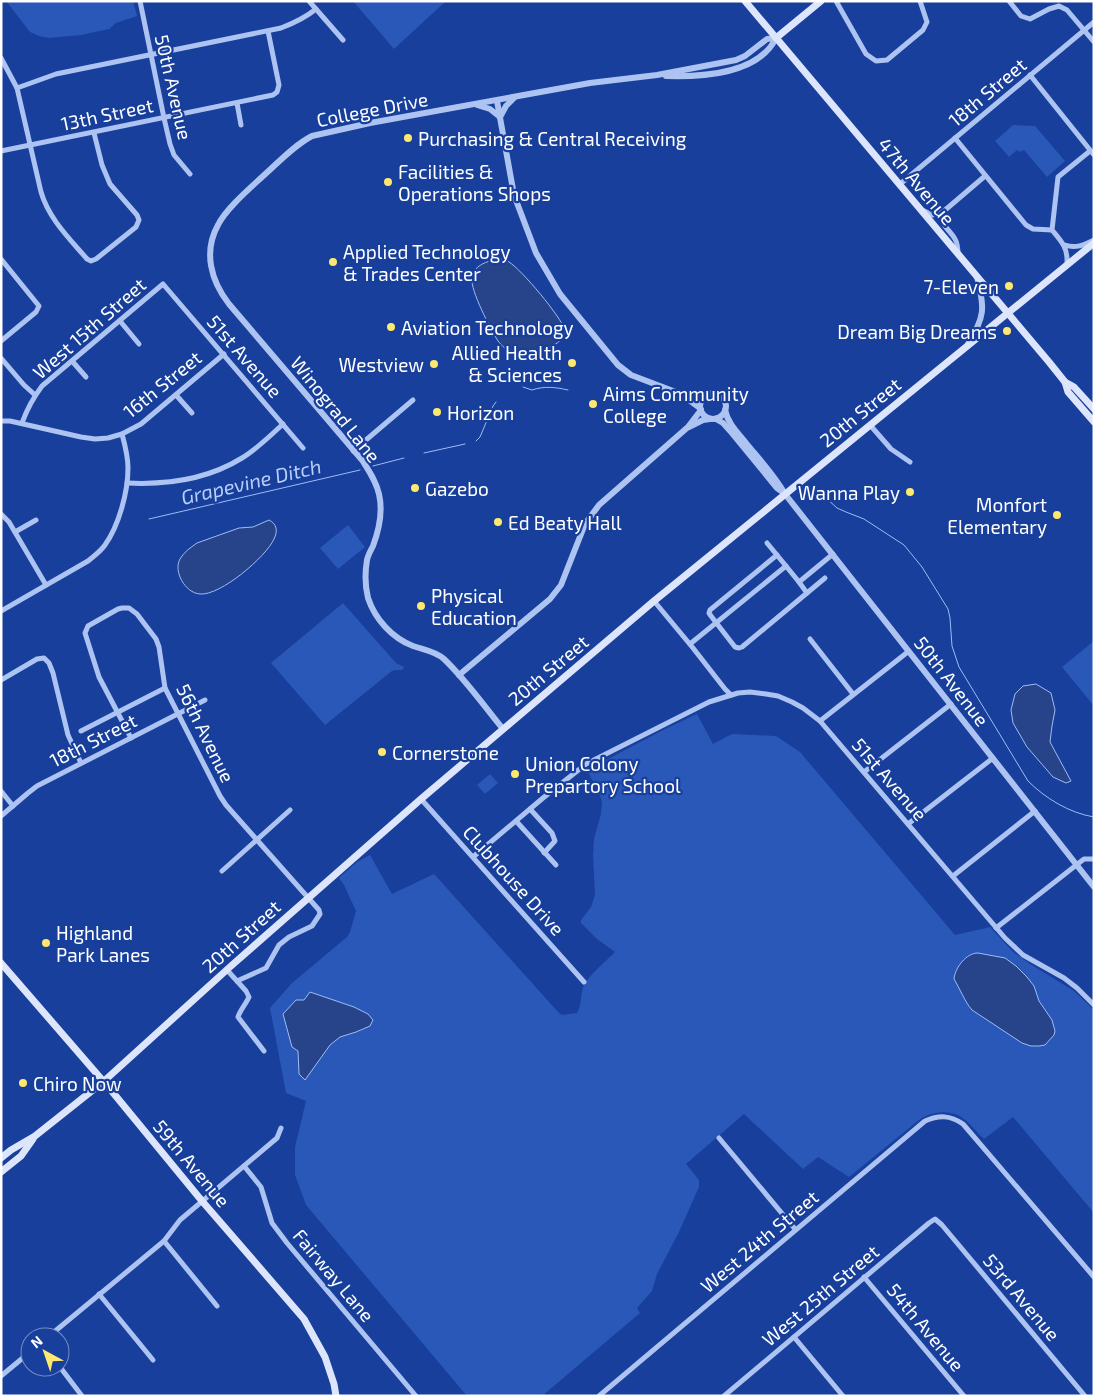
<svg xmlns="http://www.w3.org/2000/svg" width="1095" height="1397" font-family="'Exo 2',sans-serif">
  <rect width="100%" height="100%" fill="#173f9b"/>
  <g fill="#2a58b9">
    <polygon points="6,1 133,1 137,16 116,23 109,29 81,35 49,38 39,36 30,32"/>
    <polygon points="353,1 446,1 394,49"/>
    <polygon points="1013,125 1035,126 1065,161 1047,177 1024,150 1020,152 1017,150 1009,157 995,141"/>
    <polygon points="348,525 365,547 338,569 320,548"/>
    <polygon points="343,603 396,663 404,667 402,670 395,670 392,671 325,725 271,663"/>
    <polygon points="1094,641 1094,706 1062,667"/>
    <path d="M 697,714 L 713,744 L 732,734 L 776,736 L 800,752 L 955,935 L 990,927 L 1013,952 L 1030,964 L 1074,991 L 1094,1010 L 1094,1213 L 1013,1117 L 984,1139 C 977,1133 971,1124 964,1119 C 951,1109 932,1111 919,1120 L 849,1177 L 818,1157 L 803,1169 L 744,1114 L 686,1164 L 699,1180 L 699,1187 L 679,1232 L 657,1274 L 652,1291 L 637,1308 L 640,1313 L 542,1396 L 467,1396 L 306,1205 L 295,1175 L 295,1147 L 306,1101 L 286,1093 L 270,1008 L 292,983 L 347,937 L 350,932 L 356,911 L 344,885 L 339,878 L 357,862 L 370,855 L 392,894 L 434,874 L 559,1013 L 562,1015 L 577,1013 C 582,1005 580,994 584,985 C 591,973 605,962 615,952 L 597,939 L 581,923 L 581,920 L 591,907 L 595,895 L 593,855 L 594,839 L 601,814 L 602,802 L 600,795 L 587,770 L 665,729 Z"/>
    <polygon points="490,774 498,783 485,794 477,785"/>
  </g>
  <g fill="#27448a" stroke="#9fbcf5">
    <path d="M 498,259 C 503,259 505,259 509,262 C 522,270 561,317 565,330 C 563,342 554,346 543,349 C 534,351 521,357 513,353 C 507,351 502,346 498,341 C 491,330 470,290 472,278 C 473,265 488,261 498,259 Z"/>
    <path d="M 269,520 C 277,524 278,531 274,539 C 266,557 220,596 200,594 C 185,593 173,571 180,559 C 184,552 190,548 197,543 L 239,528 L 253,527 Z"/>
    <polygon points="1036,684 1051,693 1055,710 1052,726 1050,742 1071,781 1066,783 1053,777 1027,747 1013,723 1011,710 1015,694 1023,686"/>
    <path d="M 978,953 L 1005,958 L 1016,966 L 1027,977 L 1034,986 L 1039,1001 L 1052,1020 L 1055,1031 L 1054,1035 L 1045,1045 L 1039,1046 L 1031,1046 L 1022,1043 L 972,1010 C 965,1002 960,989 954,979 C 955,968 966,953 978,953 Z"/>
    <polygon points="310,992 354,1007 368,1014 373,1020 370,1026 356,1032 340,1037 330,1045 305,1080 299,1074 298,1051 292,1047 283,1014 296,1000 304,1000"/>
  </g>
  <g fill="none" stroke-linecap="round" stroke-linejoin="round">
    <g stroke="#9fbcf5" stroke-width="1">
      <path d="M 523,387 L 532,390 C 544,386 555,387 568,390"/>
      <polyline points="476,441 480,437 493,406 496,402"/>
      <polyline points="424,453 465,444"/>
      <polyline points="373,466 404,458"/>
      <path d="M 813,486 L 837,508 L 846,512 L 864,519 L 904,545 L 922,567 L 948,609 L 950,618 L 952,646 L 959,667 L 1028,781 C 1045,798 1069,813 1094,817"/>
      <polyline points="149,519 360,470"/>
    </g>
    <g stroke="#adc3f2" stroke-width="5">
      <polyline points="140,1 164,118 170,144 174,155 190,174"/>
      <polyline points="309,1 343,40"/>
      <polyline points="836,1 866,54 876,61 887,60 923,30 927,22 920,1"/>
      <polyline points="1009,1 1021,16 1030,19 1049,9 1059,6 1067,10 1094,42"/>
      <path d="M 1,58 L 17,88 L 41,192 C 49,219 69,238 87,259 L 91,261 L 96,259 L 136,227 L 139,220 L 137,215 L 110,184 L 102,165 L 94,133"/>
      <polyline points="1030,75 1094,155"/>
      <path d="M 17,88 L 56,74 L 281,28 C 294,23 305,18 316,9"/>
      <polyline points="237,103 241,125"/>
      <polyline points="955,138 1026,225 1033,229 1052,230"/>
      <polyline points="1,151 273,95 277,92 279,85 268,31"/>
      <polyline points="899,185 1094,22"/>
      <polyline points="922,210 933,215 944,211 985,176"/>
      <path d="M 944,211 C 938,225 949,228 955,239 C 958,244 958,249 958,255"/>
      <path d="M 1065,245 C 1075,249 1084,245 1094,240"/>
      <polyline points="1,259 39,306 36,312 1,341"/>
      <path d="M 1067,264 C 1068,248 1062,242 1052,230 L 1058,177 L 1090,151"/>
      <polyline points="120,321 139,344"/>
      <polyline points="1,358 24,385 35,395"/>
      <polyline points="72,361 86,377"/>
      <polyline points="176,395 192,413"/>
      <polyline points="1,421 10,421 81,437 95,439 108,438 122,434 141,424 224,354"/>
      <path d="M 22,423 C 27,409 33,398 42,386 L 163,284 L 303,448"/>
      <polyline points="870,425 891,449 910,462"/>
      <polyline points="353,451 413,400"/>
      <path d="M 127,483 C 166,485 208,479 242,458 C 257,449 270,436 283,424"/>
      <polyline points="1,514 9,522 46,585"/>
      <polyline points="15,532 36,520"/>
      <polyline points="767,543 786,566"/>
      <polyline points="777,555 710,610 709,613 711,616 735,647 739,648 742,647 807,593 799,582 833,554"/>
      <polyline points="807,593 825,578"/>
      <polyline points="654,601 693,648 725,689 731,695"/>
      <path d="M 1,611 L 88,561 C 94,556 100,552 105,545 C 119,525 128,492 128,468 C 128,457 125,445 122,434"/>
      <polyline points="810,639 853,694"/>
      <polyline points="690,644 786,566 799,582"/>
      <polyline points="1,680 37,659 44,658 49,663 53,673 68,735 81,763"/>
      <polyline points="820,721 909,651"/>
      <polyline points="81,731 165,688"/>
      <polyline points="131,738 99,677 85,633 88,626 118,609 122,608 129,608 137,614 156,639 159,647 165,688 220,796 226,805 319,910 320,914 312,926 289,937 279,945 266,968 237,981"/>
      <polyline points="864,772 951,704"/>
      <polyline points="1,791 13,806"/>
      <polyline points="421,799 584,982"/>
      <polyline points="530,809 552,833 555,841 544,853"/>
      <polyline points="1,816 28,793 37,786 205,700"/>
      <polyline points="516,821 556,865"/>
      <polyline points="908,824 993,758"/>
      <polyline points="473,857 543,798 586,764 709,702 738,693 750,692 766,694 778,696 792,702 803,708 820,721 1005,938 1023,955 1064,978 1077,988 1094,1005"/>
      <polyline points="222,871 290,810"/>
      <polyline points="953,876 1035,811"/>
      <polyline points="996,928 1084,859 1094,859"/>
      <path d="M 227,970 L 246,991 L 249,997 C 246,1004 240,1010 238,1017 L 264,1051"/>
      <polyline points="719,1138 795,1229"/>
      <polyline points="244,1166 261,1187 272,1223 287,1243 416,1396"/>
      <polyline points="164,1241 217,1306"/>
      <polyline points="864,1277 964,1396"/>
      <polyline points="99,1294 153,1360"/>
      <polyline points="48,1337 164,1241 180,1220 277,1138 281,1128"/>
      <polyline points="794,1337 843,1396"/>
      <polyline points="60,1367 82,1396"/>
      <polyline points="1,1376 30,1352"/>
      <path d="M 599,1396 L 925,1121 C 939,1115 950,1115 963,1124 L 1094,1277"/>
      <polyline points="724,1396 929,1223 935,1219 942,1225 1085,1396"/>
    </g>
    <g stroke="#adc3f2" stroke-width="6">
      <path d="M 666,76 C 701,77 758,75 776,38"/>
      <polyline points="497,101 514,195 536,253 560,294 618,365 631,375 681,394 700,408"/>
      <polyline points="477,105 490,109 500,117 506,106 514,98"/>
      <path d="M 968,344 C 985,317 985,308 977,277"/>
      <circle cx="713" cy="406" r="13"/>
      <polyline points="685,395 705,397"/>
      <path d="M 725,410 C 728,424 738,433 746,443 C 760,460 775,476 785,494 L 1094,887"/>
      <polyline points="716,419 723,423 732,433 777,488 784,493"/>
      <polyline points="689,427 703,420 710,419"/>
      <polyline points="459,675 550,599 561,585 585,524 599,505 688,427 701,410"/>
      <path d="M 503,729 C 484,706 466,680 444,659 C 435,651 424,650 413,646 C 392,638 375,619 368,598 C 365,586 365,572 367,560 C 368,555 371,550 373,546 C 379,530 383,511 379,494 C 376,481 369,471 362,460 L 229,304 C 211,281 203,252 218,225 C 226,209 248,190 262,177 C 278,163 293,146 312,136 L 370,123 L 590,83 L 657,75 L 736,60 L 745,56 L 767,39 L 776,38"/>
    </g>
    <g stroke="#dce5fc" stroke-width="7">
      <polyline points="745,1 1049,362 1065,382 1074,387 1094,409"/>
      <polyline points="776,38 821,1"/>
      <polyline points="1065,382 1068,392 1094,422"/>
      <polyline points="1,963 110,1089 202,1201 304,1319 325,1357 334,1384 336,1396"/>
      <polyline points="1,1158 11,1150 35,1136 103,1082 231,966 421,799 654,601 1094,243"/>
      <polyline points="1,1172 21,1156 33,1139"/>
    </g>
  </g>
  <g fill="#ffe86e" stroke="#173f9b" stroke-width="2">
    <circle cx="408" cy="138" r="5"/>
    <circle cx="388" cy="182" r="5"/>
    <circle cx="333" cy="262" r="5"/>
    <circle cx="1009" cy="286" r="5"/>
    <circle cx="391" cy="327" r="5"/>
    <circle cx="1007" cy="331" r="5"/>
    <circle cx="572" cy="363" r="5"/>
    <circle cx="434" cy="364" r="5"/>
    <circle cx="593" cy="404" r="5"/>
    <circle cx="437" cy="412" r="5"/>
    <circle cx="415" cy="488" r="5"/>
    <circle cx="910" cy="492" r="5"/>
    <circle cx="1057" cy="515" r="5"/>
    <circle cx="498" cy="522" r="5"/>
    <circle cx="421" cy="606" r="5"/>
    <circle cx="382" cy="752" r="5"/>
    <circle cx="515" cy="774" r="5"/>
    <circle cx="46" cy="943" r="5"/>
    <circle cx="23" cy="1083" r="5"/>
  </g>
  <g text-anchor="middle" dominant-baseline="central" stroke-width="4.5" stroke-linejoin="round" paint-order="stroke">
    <g font-size="19" fill="#fff" stroke="#173f9b">
      <text transform="translate(174 87) rotate(77)">50th Avenue</text>
      <text transform="translate(987 92) rotate(-40)">18th Street</text>
      <text transform="translate(372 109) rotate(-11)">College Drive</text>
      <text transform="translate(107 114) rotate(-12)">13th Street</text>
      <text transform="translate(917 181) rotate(50)">47th Avenue</text>
      <text transform="translate(89 328) rotate(-41)">West 15th Street</text>
      <text transform="translate(245 356) rotate(49)">51st Avenue</text>
      <text transform="translate(162 384) rotate(-39)">16th Street</text>
      <text transform="translate(336 409) rotate(51)">Winograd Lane</text>
      <text transform="translate(860 412) rotate(-39)">20th Street</text>
      <text transform="translate(548 670) rotate(-40)">20th Street</text>
      <text transform="translate(952 681) rotate(52)">50th Avenue</text>
      <text transform="translate(206 733) rotate(64)">56th Avenue</text>
      <text transform="translate(93 740) rotate(-27)">18th Street</text>
      <text transform="translate(890 779) rotate(49)">51st Avenue</text>
      <text transform="translate(514 880) rotate(48)">Clubhouse Drive</text>
      <text transform="translate(241 936) rotate(-42)">20th Street</text>
      <text transform="translate(192 1163) rotate(50)">59th Avenue</text>
      <text transform="translate(759 1241) rotate(-40)">West 24th Street</text>
      <text transform="translate(334 1275) rotate(50)">Fairway Lane</text>
      <text transform="translate(820 1295) rotate(-40)">West 25th Street</text>
      <text transform="translate(1022 1297) rotate(50)">53rd Avenue</text>
      <text transform="translate(926 1327) rotate(50)">54th Avenue</text>
    </g>
    <g font-size="19" fill="#fff" stroke="#173f9b" text-anchor="start">
      <text x="418" y="138">Purchasing &amp; Central Receiving</text>
      <text x="398" y="171">Facilities &amp;<tspan x="398" dy="22">Operations Shops</tspan></text>
      <text x="343" y="251">Applied Technology<tspan x="343" dy="22">&amp; Trades Center</tspan></text>
      <text x="999" y="286" text-anchor="end">7-Eleven</text>
      <text x="401" y="327">Aviation Technology</text>
      <text x="997" y="331" text-anchor="end">Dream Big Dreams</text>
      <text x="562" y="352" text-anchor="end">Allied Health<tspan x="562" dy="22">&amp; Sciences</tspan></text>
      <text x="424" y="364" text-anchor="end">Westview</text>
      <text x="603" y="393">Aims Community<tspan x="603" dy="22">College</tspan></text>
      <text x="447" y="412">Horizon</text>
      <text x="425" y="488">Gazebo</text>
      <text x="900" y="492" text-anchor="end">Wanna Play</text>
      <text x="1047" y="504" text-anchor="end">Monfort<tspan x="1047" dy="22">Elementary</tspan></text>
      <text x="508" y="522">Ed Beaty Hall</text>
      <text x="431" y="595">Physical<tspan x="431" dy="22">Education</tspan></text>
      <text x="392" y="752">Cornerstone</text>
      <text x="525" y="763">Union Colony<tspan x="525" dy="22">Prepartory School</tspan></text>
      <text x="56" y="932">Highland<tspan x="56" dy="22">Park Lanes</tspan></text>
      <text x="33" y="1083">Chiro Now</text>
    </g>
    <g font-size="20" font-style="italic" fill="#b9cef9" stroke="#173f9b">
      <text transform="translate(251 481) rotate(-13)">Grapevine Ditch</text>
    </g>
  </g>
  <rect width="1095" height="1397" fill="none" stroke="#ffffff" stroke-width="5"/>
  <g transform="translate(45 1352) rotate(320)"><circle r="24" fill="#173f9b" stroke="#748cc3"/>
  <path d="M0-4L9 19L0 12L-9 19Z" fill="#ffe86e"/>
  <text y="-8" font-size="14" font-weight="bold" text-anchor="middle" fill="#ffffff">N</text>
  </g>
</svg>
